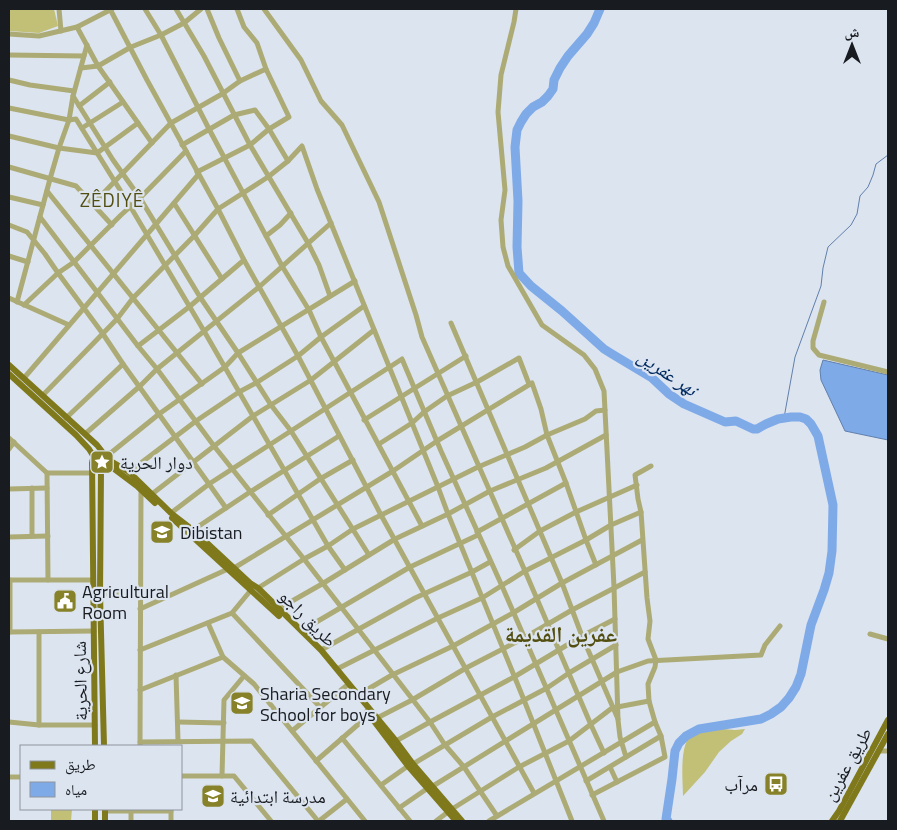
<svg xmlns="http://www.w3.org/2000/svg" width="897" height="830" font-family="'Titillium Web','Noto Naskh Arabic',sans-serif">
  <rect width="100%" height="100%" fill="#dce4f0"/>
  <g fill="#c2bf76">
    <polygon points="9,9 54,9 58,26 39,33 9,31"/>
    <path d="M 723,729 L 735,730 L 745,729 L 742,734 L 731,741 L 719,752 L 705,772 L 683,796 C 683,780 678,740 695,732 C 701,730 717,730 723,729 Z"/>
    <polygon points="51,809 72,809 71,821 51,821"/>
  </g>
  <polygon fill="#7faae8" stroke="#607fac" points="823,360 888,375 888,440 845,431 821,380 820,370"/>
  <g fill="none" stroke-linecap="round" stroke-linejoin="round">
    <polyline stroke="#607fac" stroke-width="1" points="784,418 795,357 821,286 823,268 828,247 851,225 857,214 860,196 868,187 873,175 876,164 888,155"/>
    <polyline stroke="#7faae8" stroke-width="9" points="600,9 594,23 587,34 568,56 560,68 554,80 553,89 548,96 542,102 533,107 526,114 521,122 517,130 515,147 518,201 517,247 519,273 531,286 562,311 604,349 612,354 652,378 669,394 684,404 725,422 736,421 753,429 757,429 766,424 778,419 791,417 800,417 806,419 811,424 818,436 833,505 832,551 829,573 824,590 811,625 801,674 796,687 789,698 781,707 771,714 761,719 699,729 686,736 679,743 675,751 672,779 666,819 668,821"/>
    <g stroke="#adab75" stroke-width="5">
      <polyline points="59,9 61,31"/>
      <polyline points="110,9 147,80 218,209 244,260 298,356 381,515 534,793"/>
      <polyline points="145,9 161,35 209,129 282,266 309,310 321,337 422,526"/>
      <polyline points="176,9 204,56 250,145 308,243 319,265 330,296"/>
      <polyline points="207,9 219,38 240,81"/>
      <polyline points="237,9 244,27 257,43 266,69"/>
      <polyline points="264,9 301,60 321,101 342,125 379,202 416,315 422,337 525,571 591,725 604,753"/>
      <polyline points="516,9 514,22 501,75 498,112 505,190 501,220 503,247 508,266 542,325 584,355 595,369 604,391 614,587 618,720 620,737 626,757"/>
      <polyline points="77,27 98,66 152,143"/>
      <polyline points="9,34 39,36 77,27 112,9"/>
      <polyline points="9,55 84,56"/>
      <polyline points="81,68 98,66 131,47 161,35 184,23 201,9"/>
      <polyline points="9,80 30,85 74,91"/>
      <polyline points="73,96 113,160 140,198 200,297 238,353 271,405 291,431 369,555"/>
      <polyline points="79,106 110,82"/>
      <polyline points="9,108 69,120 76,119 130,206 204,331 328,546 345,570"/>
      <polyline points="82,128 123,102"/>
      <polyline points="9,136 59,148 97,153 138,123"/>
      <polyline points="182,145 234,115 255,110 269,129 288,161"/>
      <polyline points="9,167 76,186 112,225"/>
      <polyline points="47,191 202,384"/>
      <polyline points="9,197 43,205"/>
      <polyline points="174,203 222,279"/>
      <polyline points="93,204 171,123 222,94 240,81 266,69 289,117 269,129 250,145 197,172"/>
      <polyline points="40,217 138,346 157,369 214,446 304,559 430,722 445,745 464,767 497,816"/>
      <polyline points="9,225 27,232 45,254 58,273 103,334 123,364 209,484 226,508"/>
      <polyline points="266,236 280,225 291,213"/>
      <polyline points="9,256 28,262"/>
      <polyline points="9,298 69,325"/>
      <polyline points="17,302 50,179 59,148 69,120 73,96 87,45"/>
      <polyline points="824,302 813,341 813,348 819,355 888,372"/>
      <polyline points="24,305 58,273 74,262 121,215 140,198 186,151"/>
      <polyline points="451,323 562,583 582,636 618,719"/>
      <polyline points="138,346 189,307 244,260"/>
      <polyline points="24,378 198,175"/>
      <polyline points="43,395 117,319 133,298 195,235 218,209 268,177 288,161 302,146 317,189 438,487 448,514 524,700 572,821"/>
      <polyline points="66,418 123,364"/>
      <polyline points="364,420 466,356"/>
      <polyline points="85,434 140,386 157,369 259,287 331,223"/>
      <polyline points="9,438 47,473 48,580"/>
      <polyline points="379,444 412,423 424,412 447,396 477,382 519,358 529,384"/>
      <polyline points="9,449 14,442"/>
      <polyline points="107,456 159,414 225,367 238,353 355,281"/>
      <polyline points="651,466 635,475 638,499 641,512 647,598 650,621 648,639 656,660 655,667 648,684 649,701 655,722 661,736"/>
      <polyline points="129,472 196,421 239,392 256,383 298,356 321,337 364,306"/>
      <polyline points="47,473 93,473"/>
      <polyline points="9,489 47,488"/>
      <polyline points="152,494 253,416 311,380 374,330"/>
      <polyline points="171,513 209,484 402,359 441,451 502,586 604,821"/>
      <polyline points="268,515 320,479 353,460"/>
      <polyline points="193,530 250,492 339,436"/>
      <polyline points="477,532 566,483"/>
      <polyline points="32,536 32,488"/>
      <polyline points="9,537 48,536"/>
      <polyline points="514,550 540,531 576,512 637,485"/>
      <polyline points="234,568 393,471 437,441 532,383 541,409 547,435 566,483 586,540 596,565"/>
      <polyline points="9,580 93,580"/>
      <polyline points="258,588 304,559 328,546 353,529 478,467 525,447 547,435 585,419 596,411 605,410"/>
      <polyline points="100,594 140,592"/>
      <polyline points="140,609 228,569"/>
      <polyline points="278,609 322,584 395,539 448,514 490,491 546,468 606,435"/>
      <polyline points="232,613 320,707"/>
      <polyline points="208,623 223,657 254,684 365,821"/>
      <polyline points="301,631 410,567 478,535"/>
      <polyline points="9,632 94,631"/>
      <polyline points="10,632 10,580"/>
      <polyline points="39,632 39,725"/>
      <polyline points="870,634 888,639"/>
      <polyline points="140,650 232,613 251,590"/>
      <polyline points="321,650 415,598 472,572 490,562"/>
      <polyline points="337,669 438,618 482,598 525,571 586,540 611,525 641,512"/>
      <polyline points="176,675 178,741"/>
      <polyline points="140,690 223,657"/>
      <polyline points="358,695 392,675 453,646 513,613 562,583 642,540"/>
      <polyline points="377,718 412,700 466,668 524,638 572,610 645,572"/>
      <polyline points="9,722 39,725 95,725"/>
      <polyline points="178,722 224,723"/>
      <polyline points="292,731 346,686"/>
      <polyline points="342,738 410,821"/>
      <polyline points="396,741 430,722 514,677 582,636 615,619"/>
      <polyline points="140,742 252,741 318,821"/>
      <polyline points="140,746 141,489"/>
      <polyline points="879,751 888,751"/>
      <polyline points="316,761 369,715"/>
      <polyline points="610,767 617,782"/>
      <polyline points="181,776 234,776 271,821"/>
      <polyline points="222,776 224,700 244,676"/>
      <polyline points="9,777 21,777"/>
      <polyline points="586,781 661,736 665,757 592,795"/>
      <polyline points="381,785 408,766 413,764 492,717 547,688 569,673 616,645"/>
      <polyline points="399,808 428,788 433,786 617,672 648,661 761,655 765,645 780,626"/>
      <polyline points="171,809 171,821"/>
      <polyline points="105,811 171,811"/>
      <polyline points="131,821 131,811"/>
      <polyline points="319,821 347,799"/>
      <polyline points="436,821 452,809 519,767 569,741 612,708 649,701"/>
      <polyline points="489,821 655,722"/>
    </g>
    <g stroke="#7f791c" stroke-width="6">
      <polyline points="9,365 97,445 104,454"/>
      <polyline points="9,374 76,435 89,449 94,457"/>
      <polyline points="109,460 129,472 171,513 193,530 250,583 258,588 321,650 396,741 413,764 462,821"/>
      <path d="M 93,465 L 98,470 L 105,470 L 109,465 L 109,460 L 104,454 C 98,453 93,456 92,463 L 95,746"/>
      <polyline points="109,465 137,486 155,503"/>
      <polyline points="101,471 100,594 104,746"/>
      <polyline points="172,518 279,616"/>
      <polyline points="367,712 408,766 456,821"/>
      <polyline points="95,809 95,821"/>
      <polyline points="105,809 105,821"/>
      <polyline points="832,821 839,811 888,720"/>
      <polyline points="840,821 888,734"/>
    </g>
  </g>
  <defs>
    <g id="sight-square" transform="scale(1.25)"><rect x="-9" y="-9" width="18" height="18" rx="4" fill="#87822a" stroke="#dce4f0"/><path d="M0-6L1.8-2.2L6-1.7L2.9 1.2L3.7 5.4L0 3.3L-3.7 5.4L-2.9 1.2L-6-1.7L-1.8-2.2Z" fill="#fff"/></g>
    <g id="school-square" transform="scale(1.25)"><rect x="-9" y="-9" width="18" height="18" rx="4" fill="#87822a" stroke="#dce4f0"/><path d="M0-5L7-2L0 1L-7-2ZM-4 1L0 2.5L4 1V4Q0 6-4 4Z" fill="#fff"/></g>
    <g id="civic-square" transform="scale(1.25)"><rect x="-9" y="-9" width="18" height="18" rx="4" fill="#87822a" stroke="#dce4f0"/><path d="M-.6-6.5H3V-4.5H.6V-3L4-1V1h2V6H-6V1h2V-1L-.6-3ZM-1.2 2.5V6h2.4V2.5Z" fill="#fff"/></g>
    <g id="bus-square" transform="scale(1.25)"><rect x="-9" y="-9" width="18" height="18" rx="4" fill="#87822a" stroke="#dce4f0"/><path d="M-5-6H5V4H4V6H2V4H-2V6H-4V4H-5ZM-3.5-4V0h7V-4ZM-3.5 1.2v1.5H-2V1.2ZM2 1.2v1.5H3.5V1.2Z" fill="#fff"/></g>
  </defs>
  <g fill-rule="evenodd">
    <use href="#sight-square" x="102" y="462"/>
    <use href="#school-square" x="162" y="532"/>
    <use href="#civic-square" x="65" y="601"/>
    <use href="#school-square" x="242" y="703"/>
    <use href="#bus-square" x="776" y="784"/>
    <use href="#school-square" x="213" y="796"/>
  </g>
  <g text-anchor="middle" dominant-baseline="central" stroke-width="4.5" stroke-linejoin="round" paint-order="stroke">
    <g font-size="18" fill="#181b1f" stroke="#dce4f0" text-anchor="start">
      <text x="120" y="462">دوار الحرية</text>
      <text x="180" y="532">Dibistan</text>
      <text x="82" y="591">Agricultural<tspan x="82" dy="21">Room</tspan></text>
      <text x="260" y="693">Sharia Secondary<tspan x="260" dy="21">School for boys</tspan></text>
      <text x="758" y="784" text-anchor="end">مرآب</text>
      <text x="230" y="796">مدرسة ابتدائية</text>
    </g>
    <g font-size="18" fill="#181b1f" stroke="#dce4f0">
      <text transform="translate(308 618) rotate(45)">طريق راجو</text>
      <text transform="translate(80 681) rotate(-91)">شارع الحرية</text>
      <text transform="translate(847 764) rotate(-61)">طريق عفرين</text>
    </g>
    <g font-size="19" letter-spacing="1" fill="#524e10" stroke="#dce4f0">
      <text x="112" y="199">ZÊDIYÊ</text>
    </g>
    <g font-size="19" font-style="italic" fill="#022b61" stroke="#dce4f0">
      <text transform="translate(668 372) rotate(34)">نهر عفرين</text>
    </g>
    <g font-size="22" font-weight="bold" fill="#524e10" stroke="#dce4f0">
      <text x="561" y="634">عفرين القديمة</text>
    </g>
  </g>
  <rect width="897" height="830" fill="none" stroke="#181b1f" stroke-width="20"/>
  <rect x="20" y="745" width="162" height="65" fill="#dce4f0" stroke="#8e949c"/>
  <rect x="30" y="761" width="25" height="8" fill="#7f791c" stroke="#8e949c"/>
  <text x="65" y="770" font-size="15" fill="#181b1f">طريق</text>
  <rect x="30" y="782" width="25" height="15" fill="#7faae8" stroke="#8e949c"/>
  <text x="65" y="795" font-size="15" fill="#181b1f">مياه</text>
  <g transform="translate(852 45)" stroke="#dce4f0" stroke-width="4" paint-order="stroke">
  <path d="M0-4L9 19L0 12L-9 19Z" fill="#181b1f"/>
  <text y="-8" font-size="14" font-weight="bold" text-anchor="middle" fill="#181b1f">ش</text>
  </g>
</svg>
